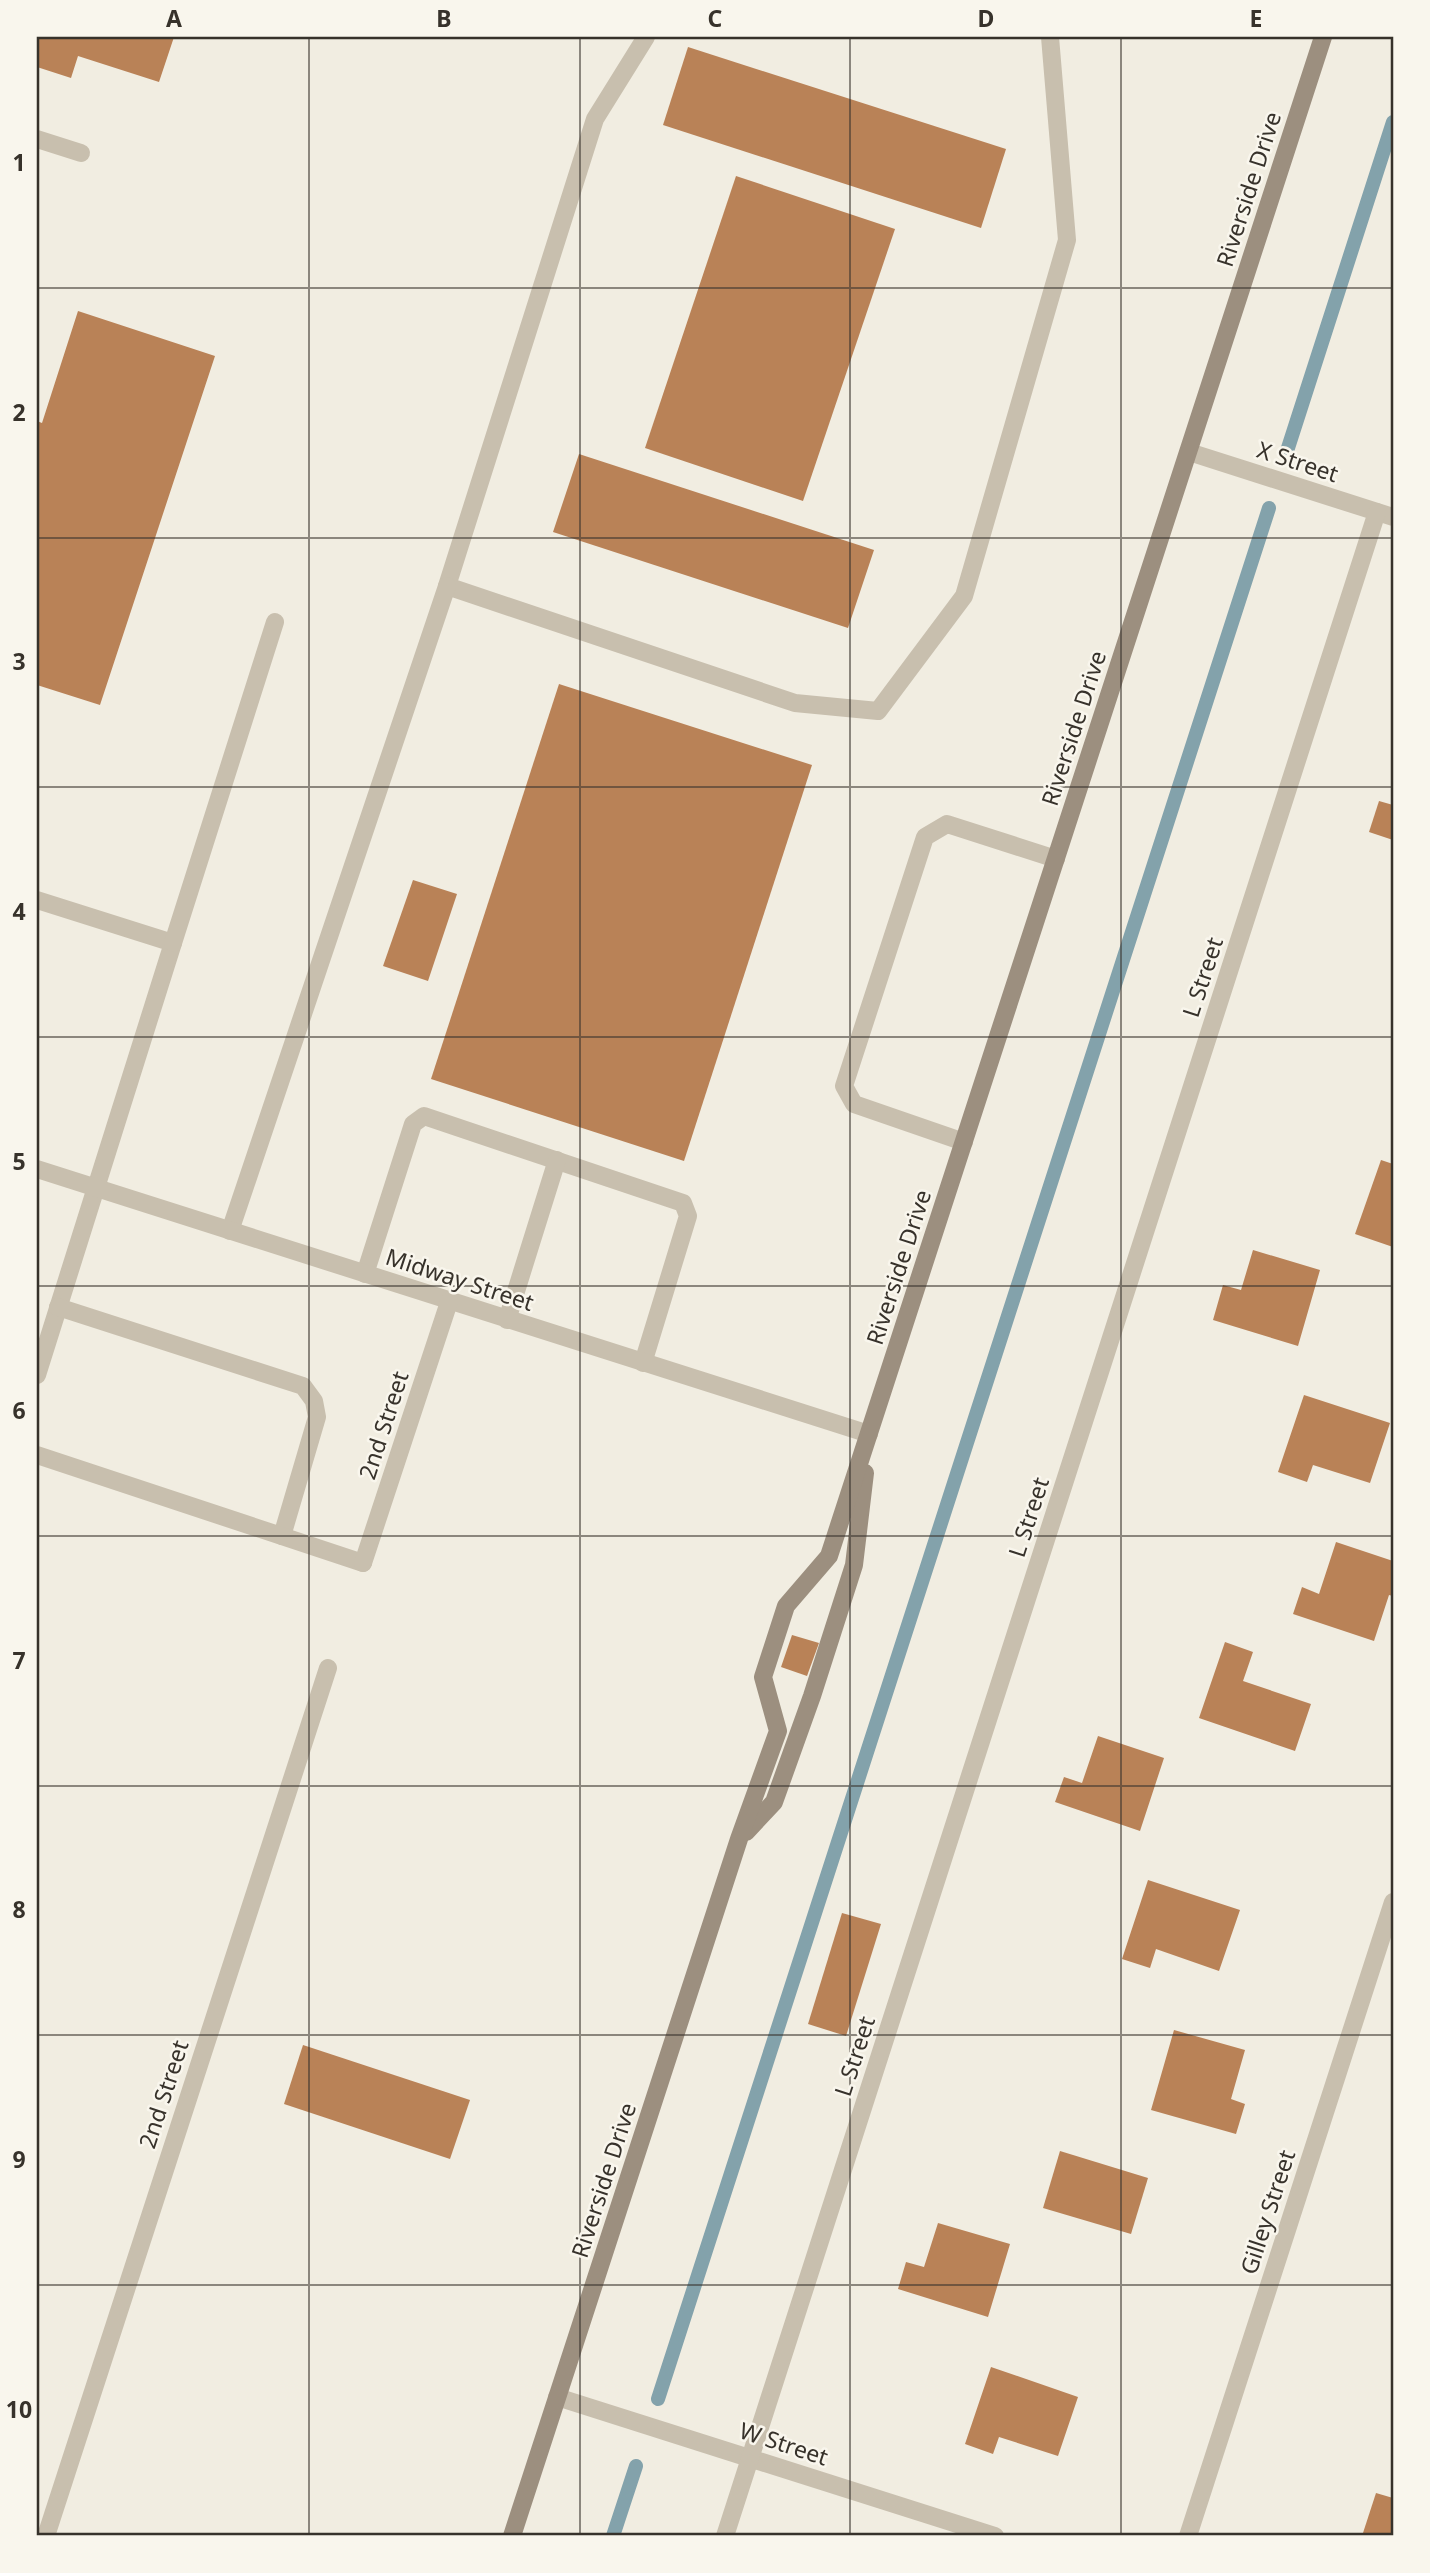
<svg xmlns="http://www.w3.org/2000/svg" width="1430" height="2573" font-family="'Noto Sans',sans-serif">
  <rect width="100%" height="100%" fill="#f1ede1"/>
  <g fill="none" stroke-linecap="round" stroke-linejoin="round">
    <g stroke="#83a2ab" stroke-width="14">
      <polyline points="1288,448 1393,122"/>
      <polyline points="658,2399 1269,508"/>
      <polyline points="613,2536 636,2466"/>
    </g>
  </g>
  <g fill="#b98257">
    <polygon points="37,37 174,37 159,82 78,56 71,78 37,67"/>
    <polygon points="688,47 1006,149 981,228 663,125"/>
    <polygon points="736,176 895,229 803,501 645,448"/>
    <polygon points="78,311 215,356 100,705 37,685 37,421 42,423"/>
    <polygon points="579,454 874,550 848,628 553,532"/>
    <polygon points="559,684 812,765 684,1161 431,1079"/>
    <polygon points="1379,801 1393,805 1393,840 1369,832"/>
    <polygon points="413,880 457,894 428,981 383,966"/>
    <polygon points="1381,1160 1393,1164 1393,1247 1355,1234"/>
    <polygon points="1253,1250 1320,1270 1298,1346 1213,1320 1223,1285 1241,1290"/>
    <polygon points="1304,1395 1390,1423 1370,1483 1313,1465 1307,1482 1278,1472"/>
    <polygon points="1336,1542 1393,1561 1393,1596 1389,1595 1374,1641 1293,1614 1302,1587 1319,1594"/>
    <polygon points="792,1635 819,1643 807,1676 781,1667"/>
    <polygon points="1225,1642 1253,1652 1243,1681 1311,1704 1295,1751 1199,1718"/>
    <polygon points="1098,1736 1164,1758 1140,1831 1055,1802 1064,1777 1082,1783"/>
    <polygon points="1148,1880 1240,1910 1219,1971 1156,1949 1150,1968 1122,1959"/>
    <polygon points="842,1913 881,1924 846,2036 808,2024"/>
    <polygon points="1174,2030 1245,2050 1231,2099 1245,2104 1236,2134 1151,2110"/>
    <polygon points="303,2045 470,2100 450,2159 284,2104"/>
    <polygon points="1060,2151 1148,2178 1131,2234 1043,2208"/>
    <polygon points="938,2223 1010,2244 988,2317 898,2289 906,2262 924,2267"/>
    <polygon points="991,2367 1078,2397 1058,2456 999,2437 993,2454 965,2444"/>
    <polygon points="1376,2493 1393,2498 1393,2536 1362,2536"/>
  </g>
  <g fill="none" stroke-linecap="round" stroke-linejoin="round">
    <g stroke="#c8bfae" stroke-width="18">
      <polyline points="646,37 595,119 447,586 795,703 878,711 964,596 1067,240 1050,37"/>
      <polyline points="37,139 81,153"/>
      <polyline points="37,900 173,943 37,1375"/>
      <polyline points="173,943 275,622"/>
      <polyline points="964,1142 854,1104 844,1086 925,837 947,824 1056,859"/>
      <polyline points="230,1231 447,586"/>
      <polyline points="365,1274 413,1124 424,1116 683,1203 688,1216 643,1363"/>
      <polyline points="58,1307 303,1386 314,1401 317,1417 282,1536"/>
      <polyline points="507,1320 557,1160"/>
      <polyline points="37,1455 363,1563"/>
    </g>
    <g stroke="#c8bfae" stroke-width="18">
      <polyline points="1189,452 1393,517"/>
      <polyline points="37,1169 869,1434"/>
      <polyline points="363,1563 449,1302"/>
      <polyline points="557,2397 995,2536"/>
      <polyline points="46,2536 328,1668"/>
      <polyline points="725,2536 1377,512"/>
      <polyline points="1188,2536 1393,1902"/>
    </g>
    <g stroke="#9c8f7f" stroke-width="18">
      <polyline points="746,1832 774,1802 812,1696 854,1565 865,1473"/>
      <polyline points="512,2536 739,1839 778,1731 763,1677 786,1606 829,1556 1323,37"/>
    </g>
  </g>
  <path fill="none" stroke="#37322b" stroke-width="2" stroke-opacity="0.55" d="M 309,37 L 309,2536M 580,37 L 580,2536M 850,37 L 850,2536M 1121,37 L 1121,2536M 37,288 L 1393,288M 37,538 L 1393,538M 37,787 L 1393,787M 37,1037 L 1393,1037M 37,1286 L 1393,1286M 37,1536 L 1393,1536M 37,1786 L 1393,1786M 37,2035 L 1393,2035M 37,2285 L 1393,2285"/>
  <g text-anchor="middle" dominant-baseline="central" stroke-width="5" stroke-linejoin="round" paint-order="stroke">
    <g font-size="23" fill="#37322b" stroke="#f9f6ed">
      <text transform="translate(1248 189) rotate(-72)">Riverside Drive</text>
      <text transform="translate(1298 461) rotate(18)">X Street</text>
      <text transform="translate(1073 728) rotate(-72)">Riverside Drive</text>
      <text transform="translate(1202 977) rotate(-72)">L Street</text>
      <text transform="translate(898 1267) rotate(-72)">Riverside Drive</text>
      <text transform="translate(460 1279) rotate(18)">Midway Street</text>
      <text transform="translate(383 1425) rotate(-72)">2nd Street</text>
      <text transform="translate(1028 1517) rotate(-72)">L Street</text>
      <text transform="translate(854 2056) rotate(-72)">L Street</text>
      <text transform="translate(163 2094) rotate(-72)">2nd Street</text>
      <text transform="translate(603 2180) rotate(-72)">Riverside Drive</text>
      <text transform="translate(1267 2212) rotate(-72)">Gilley Street</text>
      <text transform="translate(784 2443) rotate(18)">W Street</text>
    </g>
  </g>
  <rect width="1430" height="2573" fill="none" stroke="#f9f6ed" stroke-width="77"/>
  <rect x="38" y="38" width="1354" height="2496" fill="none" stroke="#37322b" stroke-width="2.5"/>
  <g font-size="23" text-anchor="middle" font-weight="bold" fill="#37322b">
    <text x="174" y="27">A</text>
    <text x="444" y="27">B</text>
    <text x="715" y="27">C</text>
    <text x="986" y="27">D</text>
    <text x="1256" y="27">E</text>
    <text x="19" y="171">1</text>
    <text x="19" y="421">2</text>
    <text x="19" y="670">3</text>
    <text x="19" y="920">4</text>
    <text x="19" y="1170">5</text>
    <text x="19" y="1419">6</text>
    <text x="19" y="1669">7</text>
    <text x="19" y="1918">8</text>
    <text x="19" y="2168">9</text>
    <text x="19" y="2418">10</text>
  </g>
</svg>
